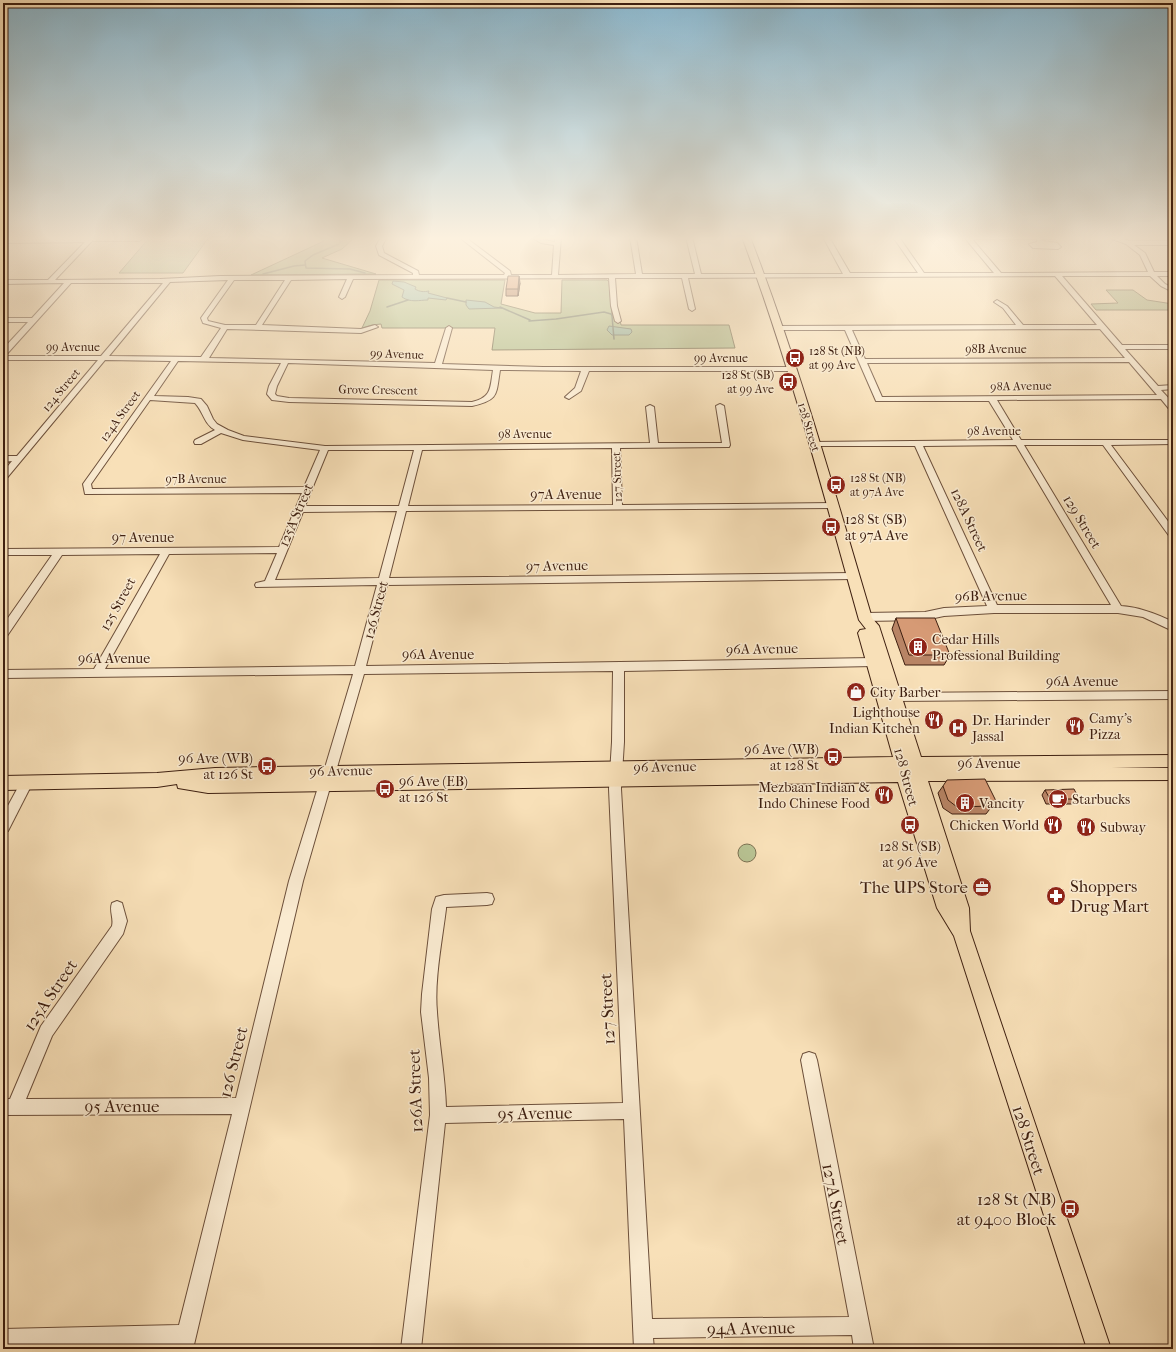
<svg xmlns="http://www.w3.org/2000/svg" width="1176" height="1352" font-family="'IM FELL French Canon',serif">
  <rect width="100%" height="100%" fill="#f8e0b8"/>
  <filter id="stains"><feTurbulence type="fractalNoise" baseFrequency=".005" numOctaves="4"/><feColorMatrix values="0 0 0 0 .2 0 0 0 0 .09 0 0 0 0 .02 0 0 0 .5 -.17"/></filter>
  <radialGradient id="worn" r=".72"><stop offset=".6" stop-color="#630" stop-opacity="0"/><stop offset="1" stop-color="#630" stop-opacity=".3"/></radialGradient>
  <g fill="#b8c393" stroke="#7b7152">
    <polygon points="150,237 209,237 183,273 119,273"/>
    <polygon points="319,237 355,237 342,249 322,258 376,274 251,275 324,241"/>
    <polygon points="379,280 505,280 501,304 535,313 561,313 562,280 607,280 609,282 612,315 619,315 621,325 729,325 735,348 492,350 495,328 382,328 381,324 372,325 362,328 370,311"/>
    <polygon points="1106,290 1133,290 1147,300 1173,304 1173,310 1096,310 1091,304 1118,303"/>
    <circle cx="747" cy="853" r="9"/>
  </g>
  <g fill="#9fbea9" stroke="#787e6c">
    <path d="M 393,281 L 404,282 L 416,287 L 415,289 C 420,292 424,292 429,291 L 428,293 L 447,298 L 446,300 L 428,298 L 428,300 C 420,300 410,303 402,297 L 404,290 L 392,284 Z"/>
    <polygon points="466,300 485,302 494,307 502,308 469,309 466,305"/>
    <polygon points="609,326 631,329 632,332 629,335 612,335 607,330"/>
  </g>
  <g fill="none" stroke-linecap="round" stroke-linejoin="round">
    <g stroke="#787e6c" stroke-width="1.5">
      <polyline points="338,237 340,242 339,244 313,255 305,261 306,268 350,269 365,273"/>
      <polyline points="263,274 294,266 305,265"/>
      <polyline points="447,298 466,302"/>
      <polyline points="387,307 408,300"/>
      <polyline points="500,307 530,320"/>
      <polyline points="529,321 556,319 604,312 611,314 612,316 614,339"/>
    </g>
    <g stroke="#6c4f3a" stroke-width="2">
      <g id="minor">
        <path d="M 91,237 L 95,238 L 139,237 L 142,239 L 139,241 L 92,241 L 55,280 L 160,279 L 220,276 L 413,275 L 413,273 L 379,255 L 376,246 L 381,237 L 387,237 L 382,246 L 384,253 L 418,271 L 419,275 L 504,275 L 505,273 L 459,237 L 465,237 L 510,271 L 511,275 L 552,275 L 554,245 L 541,243 L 531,237 C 539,237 546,241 555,242 L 555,237 L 561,237 L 558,275 L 636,274 L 630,237 L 636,237 L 642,274 L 695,274 L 686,237 L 692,237 L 701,274 L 843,274 L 823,237 L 829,237 L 850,273 L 918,273 L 893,237 L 899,237 L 924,273 L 994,273 L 964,237 L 1057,237 L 1054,239 L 1041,239 L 1043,241 L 1057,243 L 1061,247 L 1058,249 L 1033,248 L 1029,244 L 1037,242 L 1037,239 L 972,239 L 1001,273 L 1148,272 L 1140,255 L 1126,244 L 1110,238 L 1109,237 L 1116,237 L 1129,241 L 1173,241 L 1173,245 L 1134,245 L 1145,253 L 1154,272 L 1173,272 L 1173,276 L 1157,276 L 1165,284 L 1173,288 L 1173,292 L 1161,286 L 1150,276 L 1062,276 L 1122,345 L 1173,345 L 1173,349 L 1125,349 L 1158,386 L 1173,385 L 1173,389 L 1161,390 L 1173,403 L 1173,410 L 1170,410 L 1161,399 L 997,400 L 1021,440 L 1173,440 L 1173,444 L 1111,445 L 1173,528 L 1173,538 L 1170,537 L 1103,445 L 1024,445 L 1121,606 C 1139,607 1157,614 1173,622 L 1173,631 L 1143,617 L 1118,613 L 994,613 L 944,616 L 925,620 L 865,621 L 861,620 L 860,617 L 861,614 L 865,613 L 925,612 L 944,608 L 987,606 L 915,446 L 812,446 L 811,444 L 812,442 L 1013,440 L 989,401 L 876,401 L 845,330 L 777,330 L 774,328 L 777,326 L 1016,325 L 1003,308 L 994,302 L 997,300 L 1007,306 L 1023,325 L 1097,325 L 1055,276 L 688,278 L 695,309 L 692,311 L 689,309 L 682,278 L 615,278 L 617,306 L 621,321 L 618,323 L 615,321 L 611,306 L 609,278 L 353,279 L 345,297 L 342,299 L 339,297 L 347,279 L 291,280 L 262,325 L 361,329 L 375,325 L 378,327 L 361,333 L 227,329 L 209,358 L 435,363 L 446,328 L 449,326 L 452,328 L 442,364 L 543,367 L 791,367 L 795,369 L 791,371 L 589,371 L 581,391 L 569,399 L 565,397 L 575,388 L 581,371 L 500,370 C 496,395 499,400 472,406 L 289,402 L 272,400 L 267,394 L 269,386 L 281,363 L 178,361 L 154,396 L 188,397 L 201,399 L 207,406 L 213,419 L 217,424 L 228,430 L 244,436 L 325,446 L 650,443 L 646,407 L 650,405 L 654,407 L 658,443 L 722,443 L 716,406 L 720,404 L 724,406 L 730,445 L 729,447 L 620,448 L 622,505 L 835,503 L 836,505 L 835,507 L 832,508 L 406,511 L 389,578 L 854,573 L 859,576 L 854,579 L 387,585 L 366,666 L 873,658 L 877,659 L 878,662 L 877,665 L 873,666 L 624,671 L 624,742 L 621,789 L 652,1319 L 849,1317 L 801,1060 L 803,1054 L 809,1052 L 815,1054 L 817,1060 L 874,1349 L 854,1349 L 852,1335 L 653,1338 L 654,1349 L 634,1349 L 624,1119 L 445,1123 L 421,1349 L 401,1349 L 430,1115 L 429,1078 L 421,1012 L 422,994 L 432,909 L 436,897 L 444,895 L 487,893 L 492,894 L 494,899 L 492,904 L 487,905 L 446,907 L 446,909 C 442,941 434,981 437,1012 C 439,1044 445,1075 446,1107 L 623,1103 L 609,789 L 612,742 L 613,671 L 364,674 L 336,771 L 334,775 L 330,776 L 326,775 L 324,771 L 353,674 L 3,678 L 3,670 L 94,669 L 160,554 L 62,555 L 7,636 L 3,637 L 3,625 L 52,555 L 4,555 L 3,549 L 279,547 L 302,493 L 85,494 L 83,484 L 171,361 L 105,360 L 6,479 L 3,480 L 3,472 L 12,461 L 3,462 L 3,456 L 17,456 L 98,360 L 3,360 L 3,356 L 101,356 L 163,283 L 71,283 L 6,355 L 3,355 L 3,349 L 28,322 L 3,322 L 3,318 L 32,318 L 64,283 L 3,284 L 3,280 L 48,280 L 85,242 L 3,243 L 3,239 L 89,238 ZM 228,280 L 201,318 L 203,323 L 221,328 L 201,357 L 109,356 L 170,282 ZM 234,280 L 285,280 L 256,325 L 225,325 L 208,321 L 207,318 ZM 1100,329 L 1125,358 L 865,359 L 852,330 ZM 1129,362 L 1157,395 L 882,397 L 867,363 ZM 288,363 L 493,370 C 490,388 492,397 472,402 L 289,398 L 277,396 L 275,394 L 277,386 ZM 150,400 L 195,403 C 203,411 204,424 215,430 L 195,440 L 194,442 L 195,444 L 201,444 L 221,433 L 243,440 L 320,450 L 304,487 L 92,489 L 91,484 ZM 1016,445 L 1111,605 L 997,605 L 923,446 ZM 612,448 L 613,505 L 408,506 L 422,450 ZM 328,450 L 414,450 L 399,506 L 305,506 ZM 397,511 L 379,578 L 275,580 L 303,512 ZM 277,553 L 265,581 L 256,583 L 255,585 L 256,587 L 377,585 L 355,666 L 105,669 L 169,554 Z"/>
        <polygon points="1173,691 1173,699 895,701 891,700 889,697 891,694 895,693"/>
        <polygon points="27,777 31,778 33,782 8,831 3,833 3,815 23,778"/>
        <path d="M 325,779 L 329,780 L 331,784 L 303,881 L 193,1349 L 173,1349 L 175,1344 L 3,1347 L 3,1329 L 179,1325 L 232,1114 L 3,1115 L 3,1099 L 10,1099 L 41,1026 L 112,926 C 114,918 109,911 112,903 L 117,901 L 122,903 L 127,921 L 123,934 L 52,1036 L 26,1099 L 236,1098 L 289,881 L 319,784 L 321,780 Z"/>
      </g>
    </g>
    <g stroke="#3e1f10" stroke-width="2">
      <path id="major" d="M 742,237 L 750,237 C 798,361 834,490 872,618 L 879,626 L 921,757 L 1173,755 L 1173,767 L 1112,768 L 1173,768 L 1173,780 L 928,781 L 969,908 L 970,931 L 1111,1349 L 1087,1349 L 954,936 L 937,908 L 898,782 L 208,793 L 178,788 L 177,784 L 157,787 L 3,790 L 3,776 L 157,773 L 215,768 L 893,757 L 858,633 L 860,630 L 866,629 L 859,620 C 823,492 789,362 742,237 Z"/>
    </g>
    <use href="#minor" fill="#faebd1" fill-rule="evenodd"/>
    <use href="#major" fill="#f8e0b8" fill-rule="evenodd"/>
  </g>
  <g fill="#b88465" stroke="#3e1f10">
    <polygon points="520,283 518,296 506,296 506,289"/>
    <polygon points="896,618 950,655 944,665 905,665 892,629"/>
    <polygon points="943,786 996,801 986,814 952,814 943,808 938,793"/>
    <polygon points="1045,790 1079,799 1075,804 1046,804 1042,795"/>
  </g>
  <polygon fill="#966c52" stroke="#3e1f10" points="519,276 520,283 518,296 518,289"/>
  <g fill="#d69a75" stroke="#3e1f10">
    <polygon points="508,276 519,276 518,289 506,289"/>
    <polygon points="896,618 935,618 950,655 909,655"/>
    <polygon points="985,779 996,801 989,801 991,806 957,807 948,800 943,786 947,780"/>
    <polygon points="1074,789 1079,799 1050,799 1045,790"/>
  </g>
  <linearGradient id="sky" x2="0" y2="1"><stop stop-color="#8bb8cf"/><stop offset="0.56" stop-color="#fcf1df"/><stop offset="1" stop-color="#fcf1df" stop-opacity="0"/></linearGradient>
  <rect width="1176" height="426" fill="url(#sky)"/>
  <defs>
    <g id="bus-disc" transform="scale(1)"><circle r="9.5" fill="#8f2418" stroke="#faebd1"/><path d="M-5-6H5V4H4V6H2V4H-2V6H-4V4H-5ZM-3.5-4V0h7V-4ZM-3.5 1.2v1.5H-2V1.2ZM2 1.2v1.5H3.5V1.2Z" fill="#fff"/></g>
    <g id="building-disc" transform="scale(1)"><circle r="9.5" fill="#8f2418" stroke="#faebd1"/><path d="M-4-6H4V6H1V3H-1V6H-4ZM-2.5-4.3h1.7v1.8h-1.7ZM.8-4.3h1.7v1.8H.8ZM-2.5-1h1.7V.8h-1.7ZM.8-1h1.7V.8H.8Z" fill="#fff"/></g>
    <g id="shop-disc" transform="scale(1)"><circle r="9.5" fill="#8f2418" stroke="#faebd1"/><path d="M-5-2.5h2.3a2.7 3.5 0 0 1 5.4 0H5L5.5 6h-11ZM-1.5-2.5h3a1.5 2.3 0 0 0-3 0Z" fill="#fff"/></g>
    <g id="restaurant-disc" transform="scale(1)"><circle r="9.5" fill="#8f2418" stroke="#faebd1"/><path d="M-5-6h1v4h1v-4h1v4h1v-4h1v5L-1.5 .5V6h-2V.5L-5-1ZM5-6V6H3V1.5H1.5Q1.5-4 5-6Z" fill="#fff"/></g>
    <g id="hospital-disc" transform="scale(1)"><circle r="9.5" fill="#8f2418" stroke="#faebd1"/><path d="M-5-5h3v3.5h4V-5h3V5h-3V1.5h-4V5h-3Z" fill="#fff"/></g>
    <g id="cafe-disc" transform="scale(1)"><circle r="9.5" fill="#8f2418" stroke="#faebd1"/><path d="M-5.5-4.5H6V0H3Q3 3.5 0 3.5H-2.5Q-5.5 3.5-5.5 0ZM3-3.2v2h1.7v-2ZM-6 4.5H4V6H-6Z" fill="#fff"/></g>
    <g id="office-disc" transform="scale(1)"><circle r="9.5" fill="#8f2418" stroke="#faebd1"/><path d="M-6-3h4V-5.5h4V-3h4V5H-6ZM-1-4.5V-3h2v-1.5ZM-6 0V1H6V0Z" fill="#fff"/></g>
    <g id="pharmacy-disc" transform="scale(1)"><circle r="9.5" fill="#8f2418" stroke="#faebd1"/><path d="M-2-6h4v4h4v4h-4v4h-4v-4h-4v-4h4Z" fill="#fff"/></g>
  </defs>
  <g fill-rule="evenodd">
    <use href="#bus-disc" x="795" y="358"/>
    <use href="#bus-disc" x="788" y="382"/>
    <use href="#bus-disc" x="836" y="485"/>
    <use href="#bus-disc" x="831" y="527"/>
    <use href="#building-disc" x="918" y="647"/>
    <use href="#shop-disc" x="856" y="692"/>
    <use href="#restaurant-disc" x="934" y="720"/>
    <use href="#restaurant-disc" x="1075" y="726"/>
    <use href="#hospital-disc" x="958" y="728"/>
    <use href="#bus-disc" x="833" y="757"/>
    <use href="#bus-disc" x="267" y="766"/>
    <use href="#bus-disc" x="385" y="789"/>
    <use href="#restaurant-disc" x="884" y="795"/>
    <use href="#cafe-disc" x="1058" y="799"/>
    <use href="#building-disc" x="965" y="803"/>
    <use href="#bus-disc" x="910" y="825"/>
    <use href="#restaurant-disc" x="1053" y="825"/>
    <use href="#restaurant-disc" x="1086" y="827"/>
    <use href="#office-disc" x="982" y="887"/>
    <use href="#pharmacy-disc" x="1056" y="896"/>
    <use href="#bus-disc" x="1070" y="1209"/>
  </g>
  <g text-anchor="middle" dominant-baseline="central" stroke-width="3" stroke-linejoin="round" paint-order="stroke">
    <g font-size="12" fill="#3e1f10" stroke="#faebd1">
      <text x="73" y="347">99 Avenue</text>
      <text x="996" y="349">98B Avenue</text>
      <text transform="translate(397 354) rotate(2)">99 Avenue</text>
      <text x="721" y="358">99 Avenue</text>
      <text transform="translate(1021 386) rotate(-1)">98A Avenue</text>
      <text transform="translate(61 390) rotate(-50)">124 Street</text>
      <text transform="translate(378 390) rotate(1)">Grove Crescent</text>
      <text transform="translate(120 416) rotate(-54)">124A Street</text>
      <text transform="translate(809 427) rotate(73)">128 Street</text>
      <text x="994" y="431">98 Avenue</text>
      <text x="525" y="434">98 Avenue</text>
      <text transform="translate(617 477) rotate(-92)">127 Street</text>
      <text x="196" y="479">97B Avenue</text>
    </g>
    <g font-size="12" fill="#3e1f10" stroke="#faebd1" text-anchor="start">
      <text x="809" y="351">128 St (NB)<tspan x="809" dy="14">at 99 Ave</tspan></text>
      <text x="774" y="375" text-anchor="end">128 St (SB)<tspan x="774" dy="14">at 99 Ave</tspan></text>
      <text x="850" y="478">128 St (NB)<tspan x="850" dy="14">at 97A Ave</tspan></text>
    </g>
    <g font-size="14" fill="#3e1f10" stroke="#faebd1">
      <text x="566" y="494">97A Avenue</text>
      <text transform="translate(296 515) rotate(-67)">125A Street</text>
      <text transform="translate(969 520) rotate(65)">128A Street</text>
      <text transform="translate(1082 522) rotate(59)">129 Street</text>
      <text x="143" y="537">97 Avenue</text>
      <text transform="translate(557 566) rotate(-1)">97 Avenue</text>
      <text transform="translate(991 596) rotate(-1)">96B Avenue</text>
      <text transform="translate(118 604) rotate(-61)">125 Street</text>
      <text transform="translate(376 610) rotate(-75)">126 Street</text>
      <text transform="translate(762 649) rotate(-1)">96A Avenue</text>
      <text x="438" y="654">96A Avenue</text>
      <text x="114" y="658">96A Avenue</text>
      <text x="1082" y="681">96A Avenue</text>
      <text x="989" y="763">96 Avenue</text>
      <text transform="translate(665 767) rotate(-1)">96 Avenue</text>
      <text transform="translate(341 771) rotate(-1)">96 Avenue</text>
      <text transform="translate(906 777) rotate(75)">128 Street</text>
    </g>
    <g font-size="14" fill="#3e1f10" stroke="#faebd1" text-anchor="start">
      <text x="845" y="519">128 St (SB)<tspan x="845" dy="16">at 97A Ave</tspan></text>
      <text x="932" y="639">Cedar Hills<tspan x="932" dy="16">Professional Building</tspan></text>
      <text x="870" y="692">City Barber</text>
      <text x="920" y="712" text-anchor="end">Lighthouse<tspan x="920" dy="16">Indian Kitchen</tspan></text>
      <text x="1089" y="718">Camy's<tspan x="1089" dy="16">Pizza</tspan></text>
      <text x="972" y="720">Dr. Harinder<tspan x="972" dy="16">Jassal</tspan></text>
      <text x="819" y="749" text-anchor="end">96 Ave (WB)<tspan x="819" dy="16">at 128 St</tspan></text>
      <text x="253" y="758" text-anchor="end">96 Ave (WB)<tspan x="253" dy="16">at 126 St</tspan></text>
      <text x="399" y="781">96 Ave (EB)<tspan x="399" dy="16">at 126 St</tspan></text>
      <text x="870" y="787" text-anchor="end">Mezbaan Indian &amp;<tspan x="870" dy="16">Indo Chinese Food</tspan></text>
      <text x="1072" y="799">Starbucks</text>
      <text x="979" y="803">Vancity</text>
      <text x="1039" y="825" text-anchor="end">Chicken World</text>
      <text x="1100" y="827">Subway</text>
      <text x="910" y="846" text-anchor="middle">128 St (SB)<tspan x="910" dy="16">at 96 Ave</tspan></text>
    </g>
    <g font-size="17" fill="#3e1f10" stroke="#faebd1" text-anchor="end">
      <text x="1070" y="886" text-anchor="start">Shoppers<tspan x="1070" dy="20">Drug Mart</tspan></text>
      <text x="968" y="887">The UPS Store</text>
      <text x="1056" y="1199">128 St (NB)<tspan x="1056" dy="20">at 9400 Block</tspan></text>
    </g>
    <g font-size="17" fill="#3e1f10" stroke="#faebd1">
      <text transform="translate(50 995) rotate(-56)">125A Street</text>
      <text transform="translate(607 1009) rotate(-93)">127 Street</text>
      <text transform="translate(233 1062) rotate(-76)">126 Street</text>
      <text transform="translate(415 1091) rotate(-92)">126A Street</text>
      <text x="122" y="1106">95 Avenue</text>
      <text transform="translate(535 1113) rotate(-1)">95 Avenue</text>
      <text transform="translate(1029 1140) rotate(72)">128 Street</text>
      <text transform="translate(836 1204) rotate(79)">127A Street</text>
      <text transform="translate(751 1328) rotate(-1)">94A Avenue</text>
    </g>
  </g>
  <rect width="1176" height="1352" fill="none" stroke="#f8e0b8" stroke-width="16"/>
  <rect x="4" y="4" width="1168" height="1344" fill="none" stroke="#3e1f10" stroke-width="2"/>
  <rect x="8" y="8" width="1160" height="1336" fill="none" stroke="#3e1f10"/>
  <rect width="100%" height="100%" filter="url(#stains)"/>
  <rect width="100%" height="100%" fill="url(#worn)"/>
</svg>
